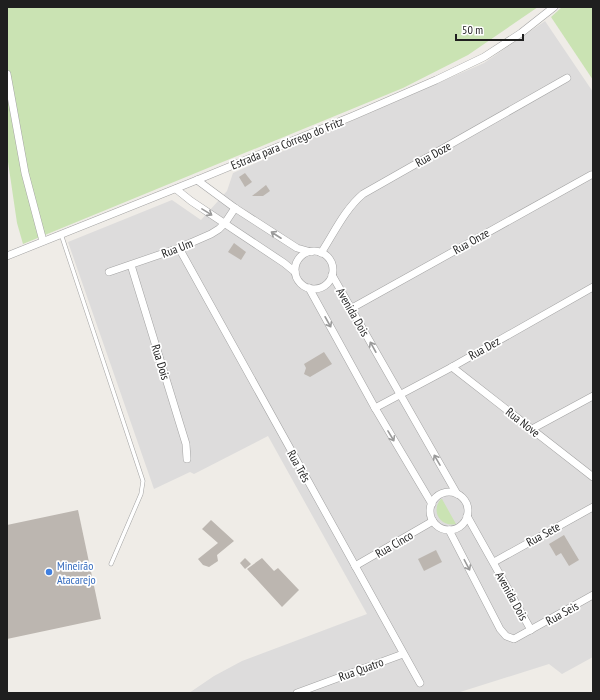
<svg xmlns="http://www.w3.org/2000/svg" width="600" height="700" font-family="'PT Sans Narrow',sans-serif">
  <rect width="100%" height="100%" fill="#efece7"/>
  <polygon fill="#dddcdc" points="545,21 593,92 593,657 562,674 549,664 457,693 189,693 214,676 242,661 367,614 268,436 194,474 190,472 154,489 68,242 172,200 201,220 227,191 233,173 484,63"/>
  <g fill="#cae3b3">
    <polygon points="7,7 538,7 468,55 403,88 23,244 17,223 7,155"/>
    <polygon points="562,7 593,7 593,80 551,17"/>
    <path d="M 441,499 L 442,499 L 456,524 C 441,528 430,511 441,499 Z"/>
  </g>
  <g fill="#bcb6b0">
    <polygon points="245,173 252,182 245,187 239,177"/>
    <polygon points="266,185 270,191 263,196 252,196"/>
    <polygon points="234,243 246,252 241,260 228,252"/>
    <polygon points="324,352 332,364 310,377 304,374 306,368 304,364"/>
    <polygon points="78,510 101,619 7,639 7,525"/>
    <polygon points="211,520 234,541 217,555 218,561 209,567 203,565 198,559 218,543 202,529"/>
    <polygon points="564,535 579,560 569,566 561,553 556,556 549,544"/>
    <polygon points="436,550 442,562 424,571 418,559"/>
    <polygon points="245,558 251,564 245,569 240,563"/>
    <polygon points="262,558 274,571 278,568 299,590 282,607 247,569"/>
  </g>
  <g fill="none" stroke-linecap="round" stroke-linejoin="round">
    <g stroke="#a3a3a3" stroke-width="4.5">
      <polyline id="service" points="61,234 143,481 141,494 111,564"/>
    </g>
    <g stroke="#a3a3a3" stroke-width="8">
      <g id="minor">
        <polyline points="7,74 25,173 43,241"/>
        <polyline points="197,180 235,208 297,248 311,252"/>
        <polyline points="176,189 191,201 284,263 295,272"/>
        <polyline points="179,248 420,683"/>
        <circle cx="314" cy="270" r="19"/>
        <path d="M 321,253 C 334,233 345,209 363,194 L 567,78"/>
        <polyline points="7,256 197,180 353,116 436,80 484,57 521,33 554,7"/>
        <polyline points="131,265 182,431 186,444 187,459"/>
        <polyline points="109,272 179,248 211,234 219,229 225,223 235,208"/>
        <polyline points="332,275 457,494"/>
        <polyline points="309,288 375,408 432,504"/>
        <polyline points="352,308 591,175"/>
        <polyline points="452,367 593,477"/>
        <polyline points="375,408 452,367 593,287"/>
        <polyline points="532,429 593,396"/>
        <circle cx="449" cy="511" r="19"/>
        <polyline points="467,516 531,630"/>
        <polyline points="449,530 500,629 506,636 514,639 593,595"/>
        <polyline points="494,562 593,507"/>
        <polyline points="355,566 433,521"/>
        <polyline points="297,693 403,654"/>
      </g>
    </g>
    <use href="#service" stroke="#fff" stroke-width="3.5"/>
    <use href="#minor" stroke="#fff" stroke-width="7"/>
  </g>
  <defs><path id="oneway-shaft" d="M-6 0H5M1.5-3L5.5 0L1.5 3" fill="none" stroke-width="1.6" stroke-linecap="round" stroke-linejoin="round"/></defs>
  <g stroke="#9a9a9a">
    <use href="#oneway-shaft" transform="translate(207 212) rotate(32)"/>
    <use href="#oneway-shaft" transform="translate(276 235) rotate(-147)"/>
    <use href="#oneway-shaft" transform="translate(328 322) rotate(61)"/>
    <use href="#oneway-shaft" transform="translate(373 347) rotate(-119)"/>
    <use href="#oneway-shaft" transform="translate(391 436) rotate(59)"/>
    <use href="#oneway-shaft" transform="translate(437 460) rotate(-120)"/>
    <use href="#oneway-shaft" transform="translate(467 565) rotate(62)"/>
  </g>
  <circle fill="#3f7fe0" stroke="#fff" stroke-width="1.5" cx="49" cy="572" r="4"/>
  <g text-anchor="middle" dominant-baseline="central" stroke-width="3.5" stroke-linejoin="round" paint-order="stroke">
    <g font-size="12" fill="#1f1f1f" stroke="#fff">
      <text transform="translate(287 143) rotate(-22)">Estrada para Córrego do Fritz</text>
      <text transform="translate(433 154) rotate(-29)">Rua Doze</text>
      <text transform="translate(471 241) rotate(-29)">Rua Onze</text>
      <text transform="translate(177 248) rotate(-21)">Rua Um</text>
      <text transform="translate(353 312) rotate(60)">Avenida Dois</text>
      <text transform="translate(484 348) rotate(-29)">Rua Dez</text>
      <text transform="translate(161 362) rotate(73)">Rua Dois</text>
      <text transform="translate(523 422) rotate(38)">Rua Nove</text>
      <text transform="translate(299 466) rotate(61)">Rua Três</text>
      <text transform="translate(543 534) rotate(-29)">Rua Sete</text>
      <text transform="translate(394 544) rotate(-30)">Rua Cinco</text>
      <text transform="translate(512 596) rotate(61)">Avenida Dois</text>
      <text transform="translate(562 613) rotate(-29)">Rua Seis</text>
      <text transform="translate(361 669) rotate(-20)">Rua Quatro</text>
    </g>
    <g font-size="12" fill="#366cbe" stroke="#fff" text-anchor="start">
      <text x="57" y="565">Mineirão<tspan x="57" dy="14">Atacarejo</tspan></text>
    </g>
  </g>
  <rect width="600" height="700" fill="none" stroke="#1f1f1f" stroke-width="16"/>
  <path d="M456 34v6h67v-6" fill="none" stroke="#1f1f1f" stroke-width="2"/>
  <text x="462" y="34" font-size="12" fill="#1f1f1f" stroke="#ffffff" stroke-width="3" paint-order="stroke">50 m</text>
</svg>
